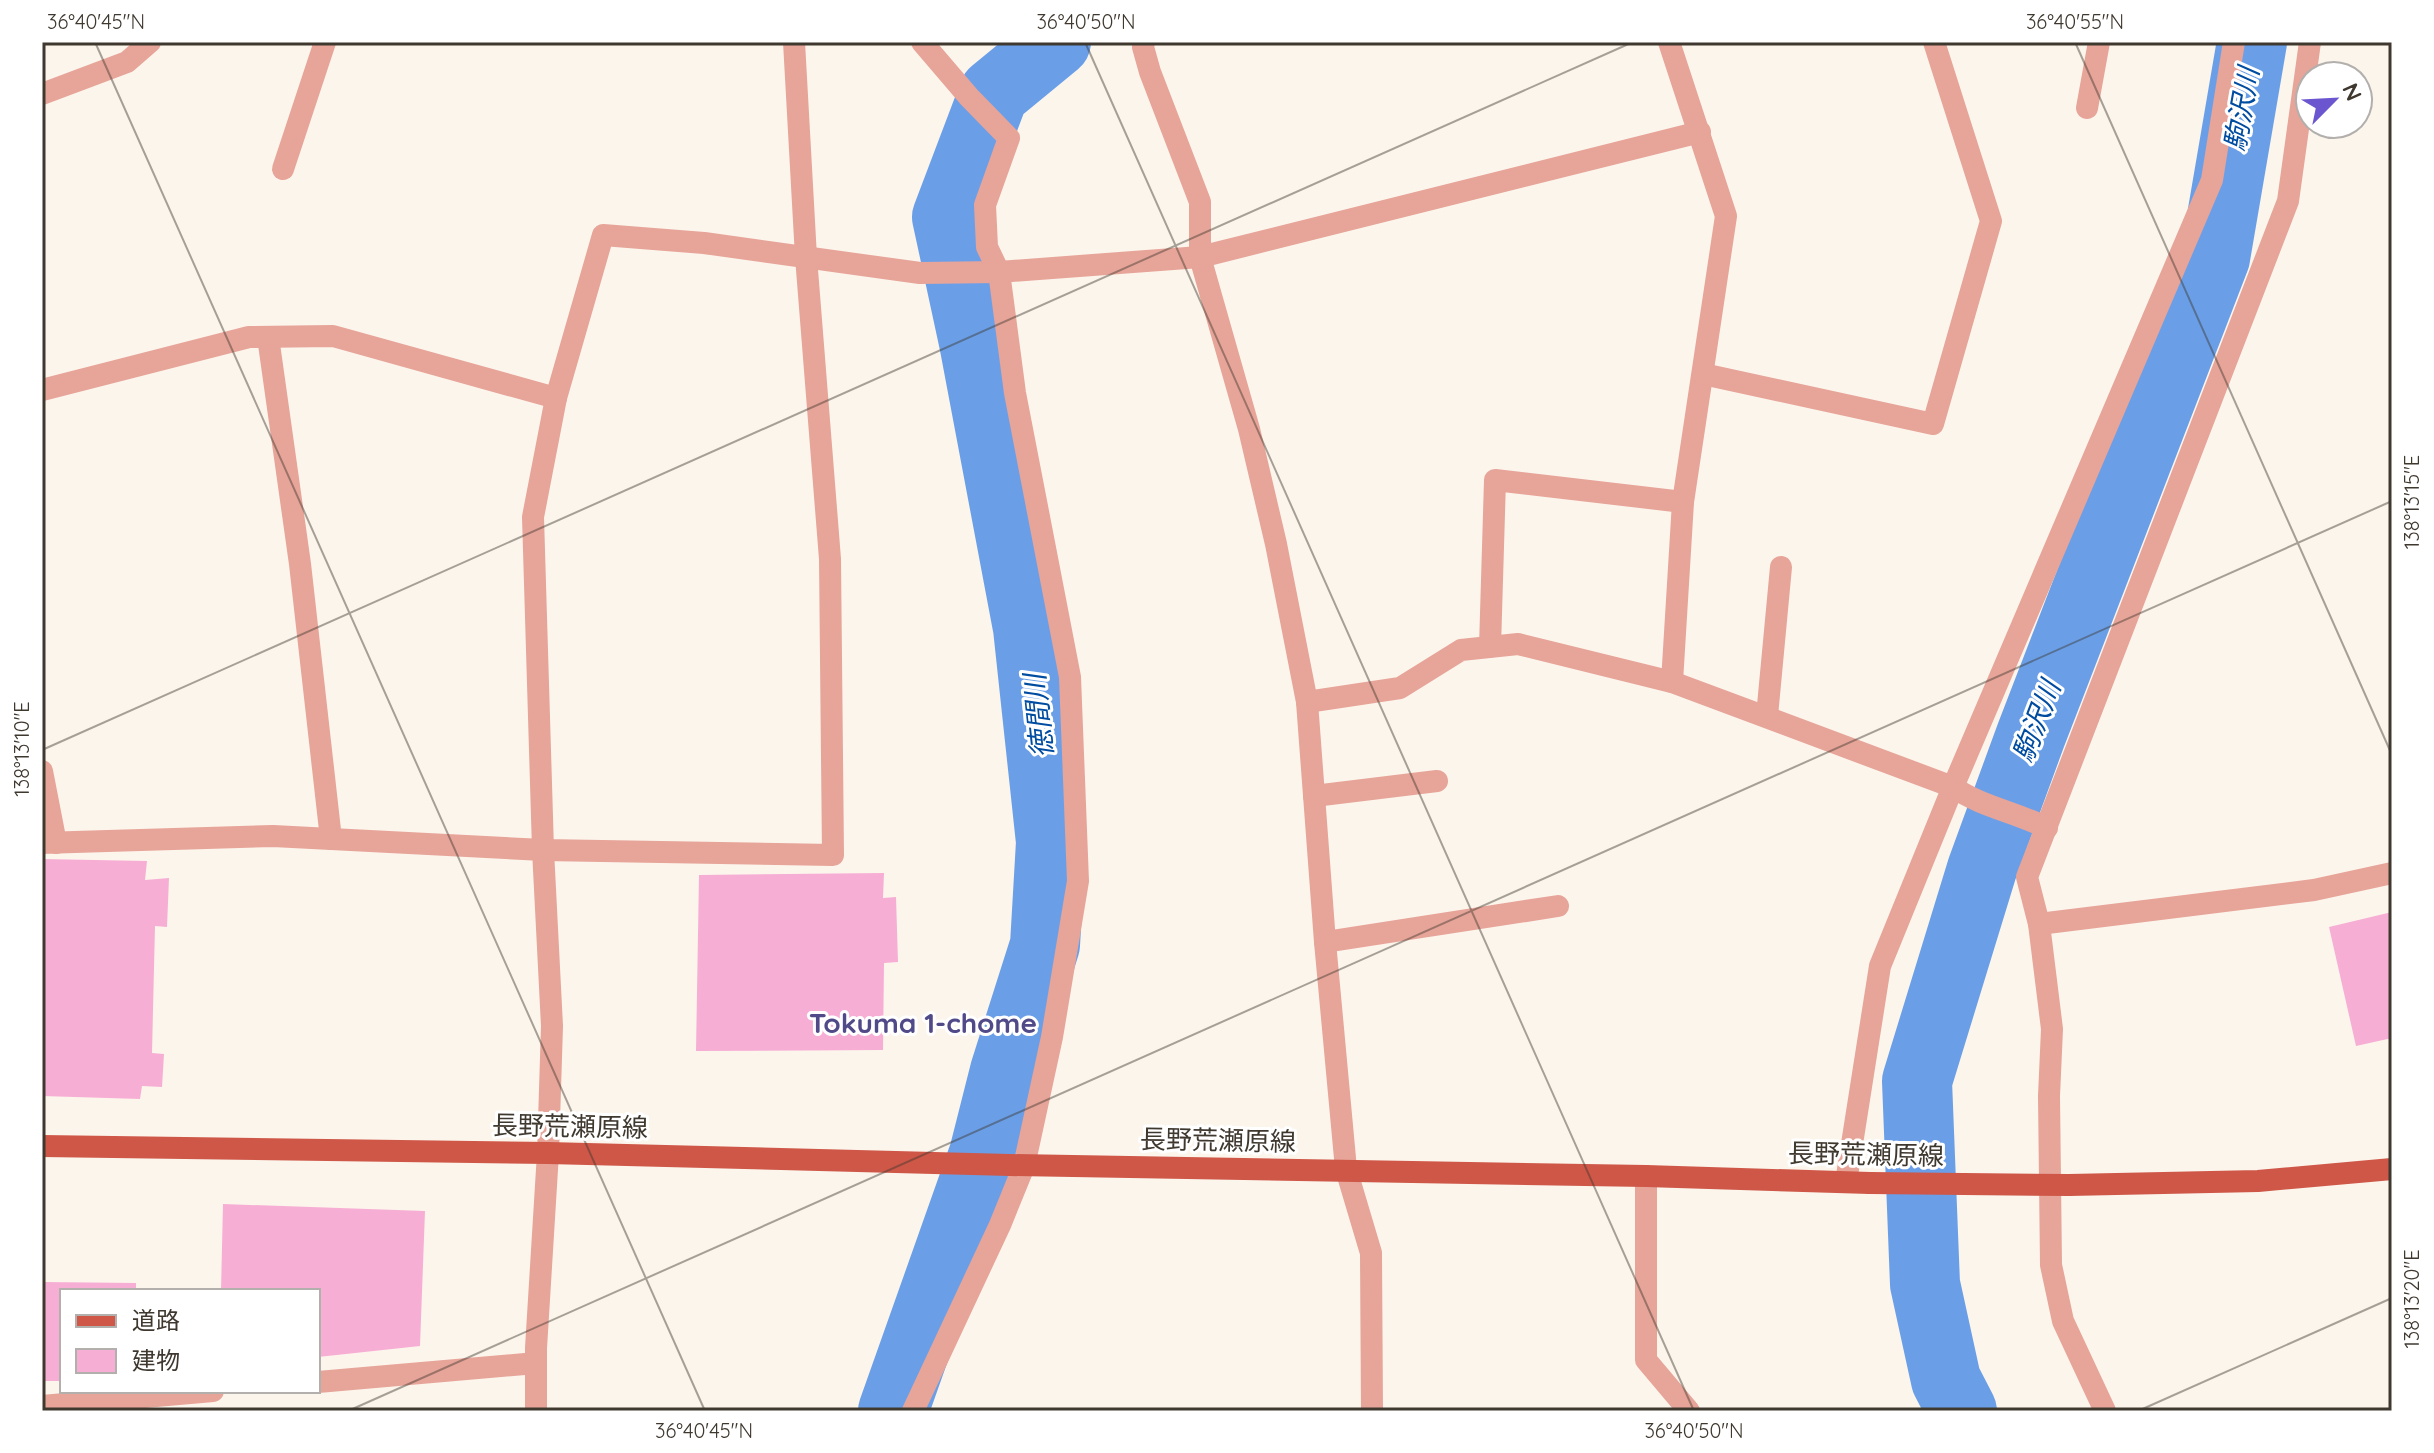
<svg xmlns="http://www.w3.org/2000/svg" width="2434" height="1453" font-family="Quicksand,'Noto Sans JP',sans-serif">
  <rect width="100%" height="100%" fill="#fcf5ec"/>
  <g fill="none" stroke-linecap="round" stroke-linejoin="round">
    <g stroke="#6a9fe8" stroke-width="70">
      <polyline points="893,1411 984,1154 1005,1071 1045,945 1051,842 1028,628 974,342 947,217 994,93 1056,42"/>
      <polyline points="1962,1411 1946,1380 1925,1284 1917,1081 1982,869 2031,735 2215,258 2252,42"/>
    </g>
  </g>
  <g fill="#f7aed4">
    <polygon points="42,859 147,861 145,880 169,878 167,927 155,926 152,1053 164,1054 162,1087 142,1086 140,1099 42,1096"/>
    <polygon points="884,873 883,898 896,897 898,962 884,963 883,1050 696,1051 699,875"/>
    <polygon points="2392,912 2392,1038 2356,1046 2329,927"/>
    <polygon points="223,1204 425,1211 420,1346 318,1357 318,1291 221,1291"/>
    <polygon points="42,1282 136,1283 136,1291 62,1291 62,1381 44,1381"/>
  </g>
  <g fill="none" stroke-linecap="round" stroke-linejoin="round">
    <polyline stroke="#e7a499" stroke-width="22" points="1767,716 1781,567"/>
    <g stroke="#e7a499" stroke-width="22">
      <polyline points="1144,42 1143,47 1150,72 1200,202 1200,257 1249,429 1276,544 1307,702 1325,942 1346,1169 1371,1253 1372,1411"/>
      <polyline points="1669,42 1726,216 1683,502 1672,682"/>
      <polyline points="42,94 127,62 150,42"/>
      <polyline points="2087,108 2099,42"/>
      <polyline points="283,169 325,42"/>
      <polyline points="268,337 300,564 331,839"/>
      <polyline points="1703,374 1933,424 1991,221 1934,42"/>
      <polyline points="42,390 249,337 333,336 556,398"/>
      <polyline points="1490,647 1495,480 1683,502"/>
      <path d="M 1307,702 L 1400,688 L 1461,650 L 1518,644 L 1672,682 L 1953,787 C 1982,807 2016,812 2047,828"/>
      <polyline points="42,771 56,843"/>
      <polyline points="1314,796 1437,781"/>
      <polyline points="42,843 273,836 543,850 833,855 830,559 806,257 794,42"/>
      <polyline points="2039,924 2314,890 2392,873"/>
      <polyline points="1325,942 1558,906"/>
      <polyline points="1646,1176 1646,1360 1689,1411"/>
      <polyline points="1846,1182 1880,966 1953,787 2212,180 2234,42"/>
      <polyline points="318,1382 536,1363"/>
      <polyline points="42,1406 213,1391"/>
      <polyline points="536,1411 536,1348 548,1153 552,1026 543,850 533,517 556,398 603,235 704,243 920,273 999,272 1200,257 1700,132"/>
      <polyline points="913,1411 1000,1225 1024,1166 1052,1037 1078,881 1070,677 1015,393 999,272 987,247 985,205 1009,138 969,97 922,42"/>
      <polyline points="2105,1411 2063,1321 2051,1265 2049,1096 2052,1029 2039,924 2027,877 2288,201 2310,42"/>
    </g>
    <g stroke="#ce5748" stroke-width="22">
      <polyline points="42,1146 548,1153 1010,1165 1646,1176 1870,1183"/>
      <polyline points="2069,1185 2258,1181 2392,1169"/>
    </g>
    <polyline stroke="#ce5748" stroke-width="22" points="1870,1183 2069,1185"/>
  </g>
  <path fill="none" stroke="#3f382f" stroke-width="2" stroke-opacity="0.45" d="M 95,42 L 705,1411M 1085,42 L 1694,1411M 2075,42 L 2392,755M 42,750 L 1633,42M 348,1411 L 2392,501M 2138,1411 L 2392,1298"/>
  <g text-anchor="middle" dominant-baseline="central" stroke-width="6" stroke-linejoin="round" paint-order="stroke">
    <g font-size="26" fill="#3f382f" stroke="#fff">
      <text transform="translate(570 1126) rotate(1)">長野荒瀬原線</text>
      <text transform="translate(1218 1140) rotate(1)">長野荒瀬原線</text>
      <text transform="translate(1866 1154) rotate(1)">長野荒瀬原線</text>
    </g>
    <g font-size="28" font-style="italic" fill="#004ca0" stroke="#fff">
      <text transform="translate(2241 109) rotate(-80)">駒沢川</text>
      <text transform="translate(1038 716) rotate(-96)">徳間川</text>
      <text transform="translate(2036 721) rotate(-69)">駒沢川</text>
    </g>
    <g font-size="28" font-weight="bold" fill="#514a88" stroke="#fff">
      <text x="923" y="1022">Tokuma 1-chome</text>
    </g>
  </g>
  <rect width="2434" height="1453" fill="none" stroke="#ffffff" stroke-width="88"/>
  <rect x="60" y="1289" width="260" height="104" fill="#ffffff" stroke="#b2afac" stroke-width="2"/>
  <rect x="76" y="1315" width="40" height="12" fill="#ce5748" stroke="#b2afac" stroke-width="2"/>
  <text x="132" y="1329" font-size="24" fill="#3f382f">道路</text>
  <rect x="76" y="1349" width="40" height="24" fill="#f7aed4" stroke="#b2afac" stroke-width="2"/>
  <text x="132" y="1369" font-size="24" fill="#3f382f">建物</text>
  <g transform="translate(2334 100) rotate(66)"><circle r="38" fill="#ffffff" stroke="#b2afac" stroke-width="2"/>
  <path d="M0-6L14 30L0 20L-14 30Z" fill="#6b56cf"/>
  <text y="-12" font-size="22" font-weight="bold" text-anchor="middle" fill="#3f382f">N</text>
  </g>
  <rect x="44" y="44" width="2346" height="1365" fill="none" stroke="#3f382f" stroke-width="3"/>
  <g font-size="20" text-anchor="middle" fill="#3f382f">
    <text x="96" y="29">36°40'45"N</text>
    <text x="1086" y="29">36°40'50"N</text>
    <text x="2075" y="29">36°40'55"N</text>
    <text transform="translate(2412 502) rotate(-90)" y="7">138°13'15"E</text>
    <text transform="translate(22 749) rotate(-90)" y="7">138°13'10"E</text>
    <text transform="translate(2412 1299) rotate(-90)" y="7">138°13'20"E</text>
    <text x="704" y="1438">36°40'45"N</text>
    <text x="1694" y="1438">36°40'50"N</text>
  </g>
</svg>
